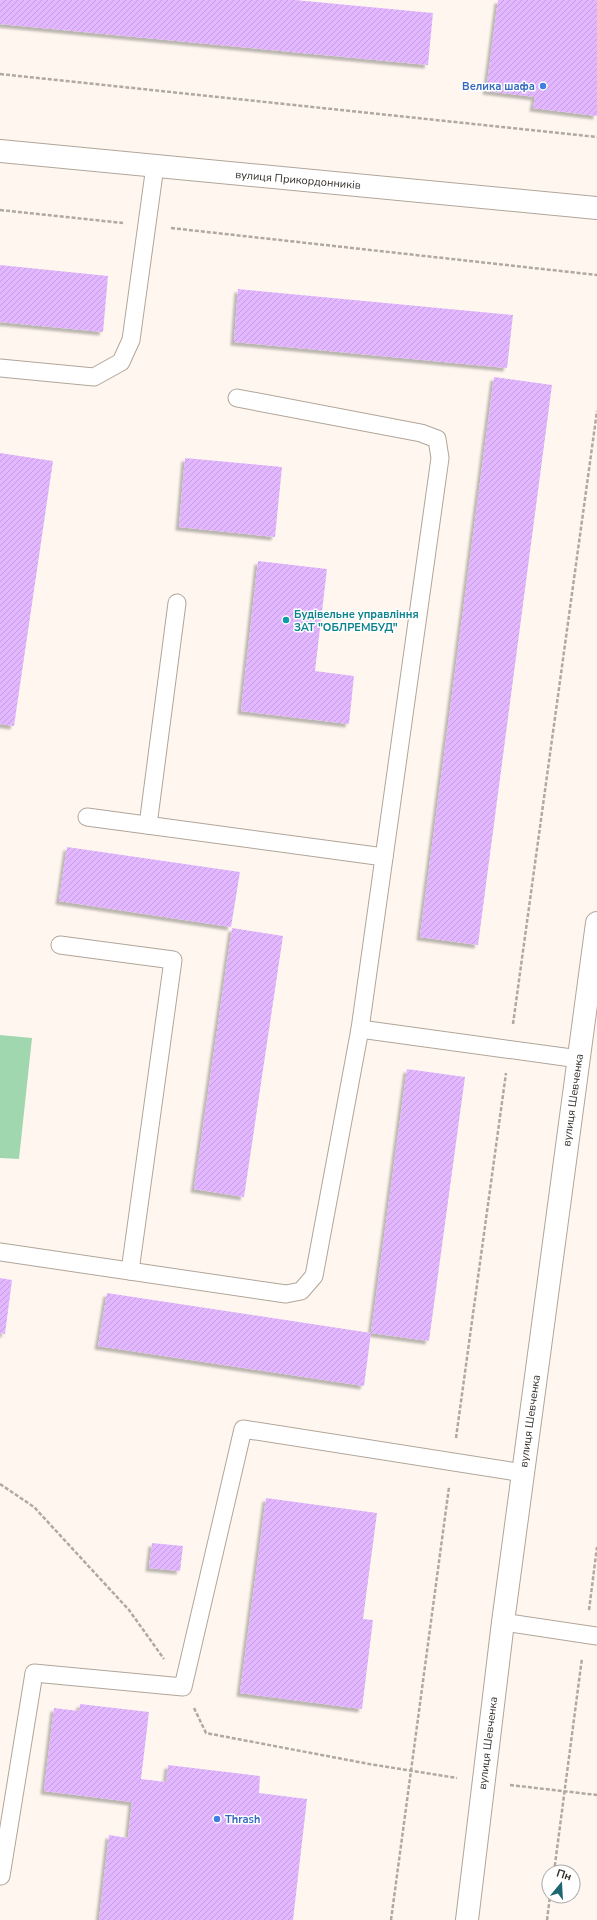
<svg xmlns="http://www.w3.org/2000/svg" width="597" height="1920" font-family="'Nunito Sans',sans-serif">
  <defs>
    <pattern id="building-hatch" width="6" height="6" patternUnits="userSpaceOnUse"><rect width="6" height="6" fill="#e2b7ff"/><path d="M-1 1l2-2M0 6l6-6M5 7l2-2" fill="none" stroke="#c29edb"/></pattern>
    <filter id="shadow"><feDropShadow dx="-3.5" dy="3.5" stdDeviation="1" flood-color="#0004"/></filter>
  </defs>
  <rect width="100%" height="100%" fill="#fff7ef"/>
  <polygon fill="#a0d7af" points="0,1035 32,1038 19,1159 0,1158"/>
  <g fill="url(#building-hatch)" filter="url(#shadow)">
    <polygon points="0,0 295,0 433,13 428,65 0,24"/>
    <polygon points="498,0 597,0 597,116 533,108 535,97 486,91"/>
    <polygon points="0,265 108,276 103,332 0,322"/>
    <polygon points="238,289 513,315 507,368 234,342"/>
    <polygon points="494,377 552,385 478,945 420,937"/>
    <polygon points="0,453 53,461 14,726 0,724"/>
    <polygon points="185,458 282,467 275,537 179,527"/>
    <polygon points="258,561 327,569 315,671 354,676 349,724 241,711"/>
    <polygon points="67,847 240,872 231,927 59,901"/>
    <polygon points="232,928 283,936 244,1197 194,1189"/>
    <polygon points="407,1069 465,1077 429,1341 371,1333 364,1386 98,1346 107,1293 371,1333"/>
    <polygon points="0,1278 12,1280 5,1334 0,1333"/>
    <polygon points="266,1498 377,1513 363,1619 373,1620 362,1709 240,1693"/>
    <polygon points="152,1543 183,1546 180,1571 149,1568"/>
    <polygon points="80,1704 149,1712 141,1779 166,1782 168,1765 260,1776 259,1793 307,1799 293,1920 99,1920 109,1835 128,1838 132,1802 44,1791 54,1708 79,1711"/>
  </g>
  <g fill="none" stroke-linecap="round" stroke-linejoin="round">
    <g stroke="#b1a599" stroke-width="19">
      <g id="lane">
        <polyline points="0,368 94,377 121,362 131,340 155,166"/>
        <polyline points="87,817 384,857"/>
        <polyline points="148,825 177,603"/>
        <polyline points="60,945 173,960 130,1271"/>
        <polyline points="360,1029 579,1059"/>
        <polyline points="0,1252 286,1294 301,1291 314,1276 360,1029 440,458 437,439 421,433 237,398"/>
        <polyline points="503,1622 597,1636"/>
        <polyline points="1,1876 34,1673 183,1687 243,1429 523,1473"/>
      </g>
    </g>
    <g stroke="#b1a599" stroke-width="24">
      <g id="secondary">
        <polyline points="0,151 597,208"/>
        <polyline points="467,1920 503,1622 597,923"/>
      </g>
    </g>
    <g stroke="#b0a9a2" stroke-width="2.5" stroke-dasharray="4 2" stroke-linecap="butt">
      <polyline points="0,74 597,137"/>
      <polyline points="0,210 123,223"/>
      <polyline points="171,228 597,275"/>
      <polyline points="513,1024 597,411"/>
      <polyline points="456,1438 506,1073"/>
      <polyline points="0,1484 34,1507 129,1610 164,1659"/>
      <polyline points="589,1610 597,1547"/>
      <polyline points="194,1708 206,1733 369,1764 457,1778"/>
      <polyline points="510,1785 597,1795"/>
      <polyline points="554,1872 582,1658"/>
      <polyline points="391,1920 449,1487"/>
      <polyline points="547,1920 550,1896"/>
    </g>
    <use href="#lane" stroke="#fff" stroke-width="17"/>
    <use href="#secondary" stroke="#fff" stroke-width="22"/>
  </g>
  <g fill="#3f7fe0" stroke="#fff" stroke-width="1.5">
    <circle cx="543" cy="86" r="4"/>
    <circle cx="217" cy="1819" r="4"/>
  </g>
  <circle fill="#0f9aa8" stroke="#fff" stroke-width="1.5" cx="286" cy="620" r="4"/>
  <g text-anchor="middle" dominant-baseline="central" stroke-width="3" stroke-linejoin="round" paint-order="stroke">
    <g font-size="11" font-weight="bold" fill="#366cbe" stroke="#fff" text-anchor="end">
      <text x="535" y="86">Велика шафа</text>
      <text x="225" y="1819" text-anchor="start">Thrash</text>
    </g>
    <g font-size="11" fill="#332e29" stroke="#fff">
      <text transform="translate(298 180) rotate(5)">вулиця Прикордонників</text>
      <text transform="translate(573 1100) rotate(-82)">вулиця Шевченка</text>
      <text transform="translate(530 1421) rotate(-82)">вулиця Шевченка</text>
      <text transform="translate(488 1743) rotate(-83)">вулиця Шевченка</text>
    </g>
    <g font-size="11" font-weight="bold" fill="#0d838f" stroke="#fff" text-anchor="start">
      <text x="294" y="614">Будівельне управління<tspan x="294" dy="13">ЗАТ "ОБЛРЕМБУД"</tspan></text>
    </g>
  </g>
  <g transform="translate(561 1884) rotate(18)"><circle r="19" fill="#ffffff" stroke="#adaba9"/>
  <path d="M0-3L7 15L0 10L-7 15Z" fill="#1d6772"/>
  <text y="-6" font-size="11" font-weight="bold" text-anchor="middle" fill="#332e29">Пн</text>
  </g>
</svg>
